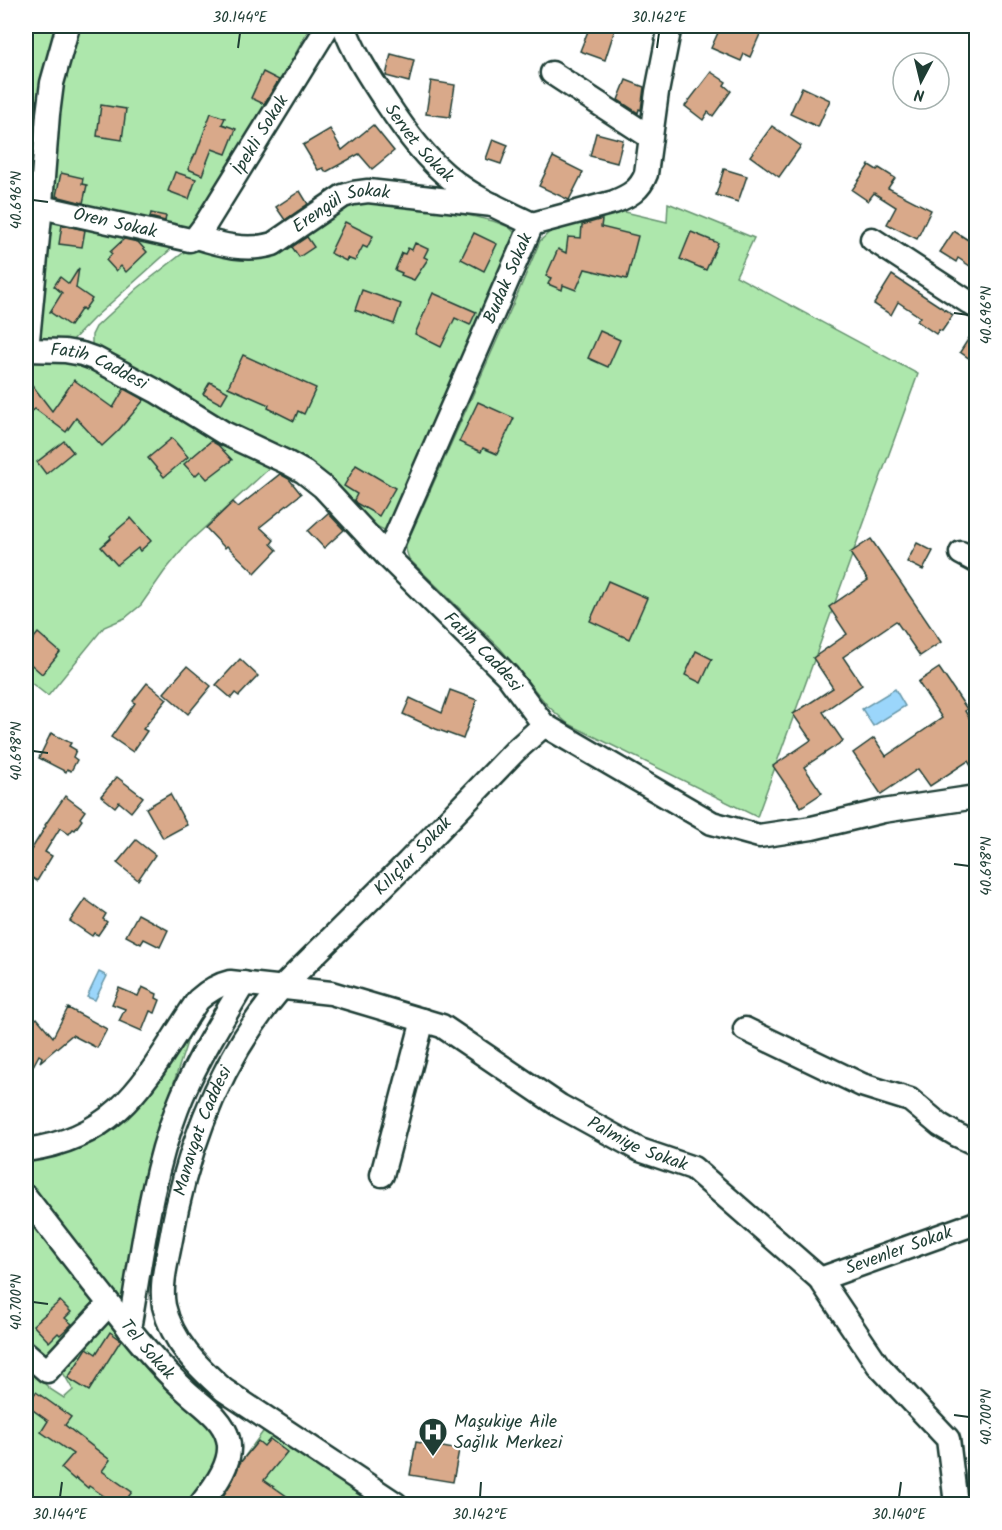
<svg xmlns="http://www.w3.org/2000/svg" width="1002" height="1530" font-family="Kalam,sans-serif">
  <rect width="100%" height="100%" fill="#fff"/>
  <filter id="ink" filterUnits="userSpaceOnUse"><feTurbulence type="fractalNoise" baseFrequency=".0167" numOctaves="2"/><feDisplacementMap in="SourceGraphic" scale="12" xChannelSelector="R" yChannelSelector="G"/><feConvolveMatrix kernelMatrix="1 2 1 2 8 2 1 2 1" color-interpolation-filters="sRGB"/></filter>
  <g filter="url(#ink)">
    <g fill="#ade7ac" stroke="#669270" stroke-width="1.5">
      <polygon points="26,26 61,26 26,269"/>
      <polygon points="79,26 310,26 268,106 225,177 186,233 47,203 54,110 68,57"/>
      <polygon points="403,200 493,221 509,227 516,234 390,529 384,530 372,524 267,446 92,348 92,335 96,327 138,288 192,246 228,253 342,202"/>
      <polygon points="668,203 754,238 736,276 918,374 757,817 567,723 548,706 500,648 409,559 406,550 406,545 521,286 540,241 555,227 621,211 667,222"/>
      <polygon points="50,213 179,242 94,318 67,346 35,343"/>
      <polygon points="56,359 90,367 275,463 188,543 164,572 141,605 125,618 104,627 48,696 26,679 26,362"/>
      <polygon points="191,1030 158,1131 127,1307 103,1282 26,1186 26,1158 80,1147 104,1135 126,1119 150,1093 185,1031"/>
      <polygon points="26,1212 48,1239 81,1289 93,1303 93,1308 55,1350 44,1355 26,1342"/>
      <polygon points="104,1320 113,1324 217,1434 221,1460 190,1504 26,1504 26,1365 50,1389 64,1398 73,1390 61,1369"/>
      <polygon points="265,1429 374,1504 240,1504 246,1496 228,1482 234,1471"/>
    </g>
    <g fill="#9bd6fb" stroke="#6999ab" stroke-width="1.5">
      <polygon points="895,689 905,706 873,726 862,709"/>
      <polygon points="99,972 107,976 95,1000 87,997"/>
    </g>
    <g fill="#d9a98a" stroke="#1f3d34" stroke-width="1.5">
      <polygon points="590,26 616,26 605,60 580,51"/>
      <polygon points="721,26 746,26 761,32 750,57 744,54 741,61 711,48"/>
      <polygon points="391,54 414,60 409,82 386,76"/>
      <polygon points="263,72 279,80 264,104 251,98"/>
      <polygon points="711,72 726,82 724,85 731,91 713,116 708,112 703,120 685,106"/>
      <polygon points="626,80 644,87 641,110 639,109 638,113 618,100"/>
      <polygon points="431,81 455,85 450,117 426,114"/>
      <polygon points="802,87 830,100 818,127 790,114"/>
      <polygon points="101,105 126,109 122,140 97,136"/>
      <polygon points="211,113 225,118 222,124 236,129 226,154 212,149 202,175 188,169 195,154 196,154"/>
      <polygon points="373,125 394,151 372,169 359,154 326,172 323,168 318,170 303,145 330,129 342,150"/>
      <polygon points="772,126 801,146 779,177 750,156"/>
      <polygon points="596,133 623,140 617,163 590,156"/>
      <polygon points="493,139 508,145 501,164 486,159"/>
      <polygon points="553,157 583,172 569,200 539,186"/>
      <polygon points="869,165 877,170 879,168 895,178 888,188 931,210 917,239 887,224 896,207 874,193 868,201 852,190"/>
      <polygon points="724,169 747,176 738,202 716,195"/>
      <polygon points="175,172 196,179 189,199 168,191"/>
      <polygon points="61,173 83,178 82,184 87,185 83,203 56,196"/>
      <polygon points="300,191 308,204 285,220 276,207"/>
      <polygon points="151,213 166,216 165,221 150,217"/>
      <polygon points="599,220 602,220 601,227 638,236 627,279 585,269 576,290 563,285 562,290 548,284 551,278 546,276 558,249 566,253 568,237 581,238 582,225"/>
      <polygon points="345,222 373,236 367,248 363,246 355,261 347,258 346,261 330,253"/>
      <polygon points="62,225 85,230 82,247 59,244"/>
      <polygon points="954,231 976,245 976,270 958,258 956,262 940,252"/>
      <polygon points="691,232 718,243 706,270 680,259"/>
      <polygon points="474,233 497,244 484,271 461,259"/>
      <polygon points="307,237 314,247 299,257 292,247"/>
      <polygon points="124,239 138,242 147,252 126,272 121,266 116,271 106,260 112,254 110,252"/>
      <polygon points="415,243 428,249 424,257 428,259 414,280 401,275 402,273 395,270 402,253 405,254 408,248 412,250"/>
      <polygon points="79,268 76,288 92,299 84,310 82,308 70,326 50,312 62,293 54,286 60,277 69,284"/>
      <polygon points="892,275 953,315 942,331 939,330 936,334 917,321 920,317 898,302 891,315 874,304"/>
      <polygon points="362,290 401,304 394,324 355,310"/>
      <polygon points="433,293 476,312 470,325 455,318 441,347 415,334"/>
      <polygon points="976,327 976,363 960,352"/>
      <polygon points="600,331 620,340 608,367 588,358"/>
      <polygon points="243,355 316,388 304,414 298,411 294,421 268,408 269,405 228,387"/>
      <polygon points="26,377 52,411 74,380 113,408 124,389 144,400 118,431 102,446 76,418 66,432 35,409 31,412 26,405"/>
      <polygon points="210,382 228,392 221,404 203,394"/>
      <polygon points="478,402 514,418 497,454 483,448 481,452 459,442"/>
      <polygon points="172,438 188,457 164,477 148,458"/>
      <polygon points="64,441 73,452 46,474 37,462"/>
      <polygon points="211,441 218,445 232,460 207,479 200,471 195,476 184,464"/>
      <polygon points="356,465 395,488 379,516 356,503 354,500 357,494 344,486"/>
      <polygon points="280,474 289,479 301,494 260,527 274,540 271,544 277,550 255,573 227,546 225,548 206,528 233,502 238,507"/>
      <polygon points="328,513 344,530 324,548 308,531"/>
      <polygon points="131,518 151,541 140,551 138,548 117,565 101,547 111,538 110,536"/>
      <polygon points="871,539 941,642 920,656 896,621 843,657 862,685 823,712 843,741 804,767 822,793 801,807 773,766 811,740 793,714 833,688 813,658 847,634 829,607 868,580 850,553"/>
      <polygon points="917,543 933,551 923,570 907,562"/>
      <polygon points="608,581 647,598 629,639 590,621"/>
      <polygon points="38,633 60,652 42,674 26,660 26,648"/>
      <polygon points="696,651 712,659 701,683 685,675"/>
      <polygon points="240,659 258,676 239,696 235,693 231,698 216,685"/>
      <polygon points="187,666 211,686 188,714 164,693"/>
      <polygon points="939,668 967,709 965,711 976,729 976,774 968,761 930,786 918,769 881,794 853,753 874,738 886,756 942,718 918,682"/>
      <polygon points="147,683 167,699 143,729 147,731 133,752 111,737 135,703 133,701"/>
      <polygon points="450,690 477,700 463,739 436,729 403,714 410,698 442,713"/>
      <polygon points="51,733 71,743 69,746 76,750 73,757 77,760 71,771 67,769 66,772 39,758"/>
      <polygon points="117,777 143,797 131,812 119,802 115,807 101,796"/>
      <polygon points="170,794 187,825 163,838 146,808"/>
      <polygon points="65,796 85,811 80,818 82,820 75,830 73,829 69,834 60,828 45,852 52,856 37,881 26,874 26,858 46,826 45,825"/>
      <polygon points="136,840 155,855 138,880 117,863"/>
      <polygon points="85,899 106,914 103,919 107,922 98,935 94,933 92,936 70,921"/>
      <polygon points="138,914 168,930 160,947 144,939 141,944 126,936"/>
      <polygon points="142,987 157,994 156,998 160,1000 155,1013 150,1011 142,1031 119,1021 125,1009 112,1004 119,988 138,996"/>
      <polygon points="68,1008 107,1029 97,1048 72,1035 40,1062 42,1057 39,1055 26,1079 26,1027 37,1018 53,1037"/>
      <polygon points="60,1301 71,1312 65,1318 72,1324 60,1335 58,1333 49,1342 33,1325"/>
      <polygon points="110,1332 121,1340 89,1391 68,1378 87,1348 96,1354"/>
      <polygon points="36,1392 71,1417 65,1425 110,1460 102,1471 132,1492 123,1504 116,1504 89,1486 88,1488 76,1478 75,1480 61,1468 73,1454 41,1432 48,1421 26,1405"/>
      <polygon points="270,1439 287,1452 264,1480 298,1504 218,1504 233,1480 240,1463 258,1441 264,1446"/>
      <polygon points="416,1442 459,1450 453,1482 410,1475"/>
    </g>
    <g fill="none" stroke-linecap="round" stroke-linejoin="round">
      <g stroke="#1f3d34" stroke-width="27">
        <g id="minor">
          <path id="s1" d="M 344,26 C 354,54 370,77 386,102 C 406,132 426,160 455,182 C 478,200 506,211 532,224"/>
          <polyline points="552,73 650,137"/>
          <path id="s2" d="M 41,207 L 190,240 L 196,237 L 205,225 L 328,26"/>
          <path id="s3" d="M 196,237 C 221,245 247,252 273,244 L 343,196 L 353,193 L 368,191 L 493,205"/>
          <polyline points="872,239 976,307"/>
          <path id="s4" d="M 27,350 L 65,351 L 82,354 L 96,359 L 156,391 L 224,433 L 286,462 L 304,472 L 323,487 L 387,556 L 507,675 L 544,725 L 712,823 L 759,836 L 812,828 L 883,811 L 976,797"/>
          <polyline points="27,350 40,216 48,114 52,83 68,26"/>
          <polyline points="961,553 976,561"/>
          <path id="s5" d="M 387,556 L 532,224 L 614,202 C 629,196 640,190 646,174 L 657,92 L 670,26"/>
          <polyline points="745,1029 862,1085 910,1100 940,1125 957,1135 976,1144"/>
          <path id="s6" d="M 26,1150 C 124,1137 148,1074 198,1000 C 208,991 217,985 230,982 L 331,993 L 442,1026 L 560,1106 L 640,1150 L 693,1168 L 820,1279 L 878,1365 L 948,1439 L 956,1504"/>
          <polyline points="382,1175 423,1020"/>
          <path id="s7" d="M 26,1197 C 53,1232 80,1267 108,1302 C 131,1332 155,1362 183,1388 C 198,1403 223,1417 228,1439 C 234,1462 214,1487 201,1504"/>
          <path id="s8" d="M 820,1279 L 976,1223"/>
          <path d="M 129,1329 C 142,1256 150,1179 177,1109 C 194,1064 220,1024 244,983"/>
          <polyline points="26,1353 47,1371 109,1304"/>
          <path id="s9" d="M 396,1504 L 224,1390 C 198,1367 172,1342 164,1306 C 160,1284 167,1261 171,1239 C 187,1147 220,1060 281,988 L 408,862 L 515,751 L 544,725"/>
        </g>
      </g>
      <use href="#minor" stroke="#fff" stroke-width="22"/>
    </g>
  </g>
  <path fill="none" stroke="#1f3d34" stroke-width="2" d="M 238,48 L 240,33M 657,48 L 659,33M 33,200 L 48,202M 954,313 L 969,315M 33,751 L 48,753M 954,864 L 969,866M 33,1302 L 48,1304M 954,1415 L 969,1417M 60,1497 L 62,1482M 480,1497 L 481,1482M 899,1497 L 901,1482"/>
  <defs>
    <g id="hospital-pin" transform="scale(1.5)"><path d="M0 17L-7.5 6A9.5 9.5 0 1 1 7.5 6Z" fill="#1f3d34" stroke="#fff"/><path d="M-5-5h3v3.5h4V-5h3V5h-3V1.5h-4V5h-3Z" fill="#fff"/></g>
  </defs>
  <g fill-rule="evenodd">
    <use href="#hospital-pin" x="433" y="1432"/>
  </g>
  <g text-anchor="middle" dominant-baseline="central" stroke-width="4.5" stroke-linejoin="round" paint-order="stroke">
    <g font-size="18" fill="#1f3d34" stroke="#fff">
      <text stroke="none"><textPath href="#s2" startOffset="280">İpekli Sokak</textPath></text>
      <text stroke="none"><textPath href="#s1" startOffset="140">Servet Sokak</textPath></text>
      <text stroke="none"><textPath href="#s3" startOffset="158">Erengül Sokak</textPath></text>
      <text stroke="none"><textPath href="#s2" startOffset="76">Ören Sokak</textPath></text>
      <text stroke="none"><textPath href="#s5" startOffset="303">Budak Sokak</textPath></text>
      <text stroke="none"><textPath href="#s4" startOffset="75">Fatih Caddesi</textPath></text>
      <text stroke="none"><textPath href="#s4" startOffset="561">Fatih Caddesi</textPath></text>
      <text stroke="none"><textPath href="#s9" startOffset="843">Kılıçlar Sokak</textPath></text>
      <text stroke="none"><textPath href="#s9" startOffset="492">Manavgat Caddesi</textPath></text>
      <text stroke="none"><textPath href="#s6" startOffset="722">Palmiye Sokak</textPath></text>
      <text stroke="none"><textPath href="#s8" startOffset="84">Sevenler Sokak</textPath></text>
      <text stroke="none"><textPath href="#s7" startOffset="195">Tel Sokak</textPath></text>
    </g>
    <g font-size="18" fill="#1f3d34" stroke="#fff" text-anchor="start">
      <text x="454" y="1422">Maşukiye Aile<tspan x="454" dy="21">Sağlık Merkezi</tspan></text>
    </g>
  </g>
  <rect width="1002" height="1530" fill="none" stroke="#fff" stroke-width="66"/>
  <g transform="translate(921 81) rotate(187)"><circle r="28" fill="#ffffff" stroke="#a5b1ae" stroke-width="1.5"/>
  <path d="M0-4.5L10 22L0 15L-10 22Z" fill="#1f3d34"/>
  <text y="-9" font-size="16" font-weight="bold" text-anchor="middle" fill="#1f3d34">N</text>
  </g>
  <rect x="33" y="33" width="936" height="1464" fill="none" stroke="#1f3d34" stroke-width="2"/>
  <g font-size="15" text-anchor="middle" fill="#1f3d34">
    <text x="240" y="22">30.144°E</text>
    <text x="659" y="22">30.142°E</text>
    <text transform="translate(16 200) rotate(-90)" y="5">40.696°N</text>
    <text transform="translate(986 315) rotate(-90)" y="5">40.696°N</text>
    <text transform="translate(16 751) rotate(-90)" y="5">40.698°N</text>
    <text transform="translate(986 866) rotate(-90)" y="5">40.698°N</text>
    <text transform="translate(16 1302) rotate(-90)" y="5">40.700°N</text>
    <text transform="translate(986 1417) rotate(-90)" y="5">40.700°N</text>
    <text x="60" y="1519">30.144°E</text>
    <text x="480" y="1519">30.142°E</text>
    <text x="899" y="1519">30.140°E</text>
  </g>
</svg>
